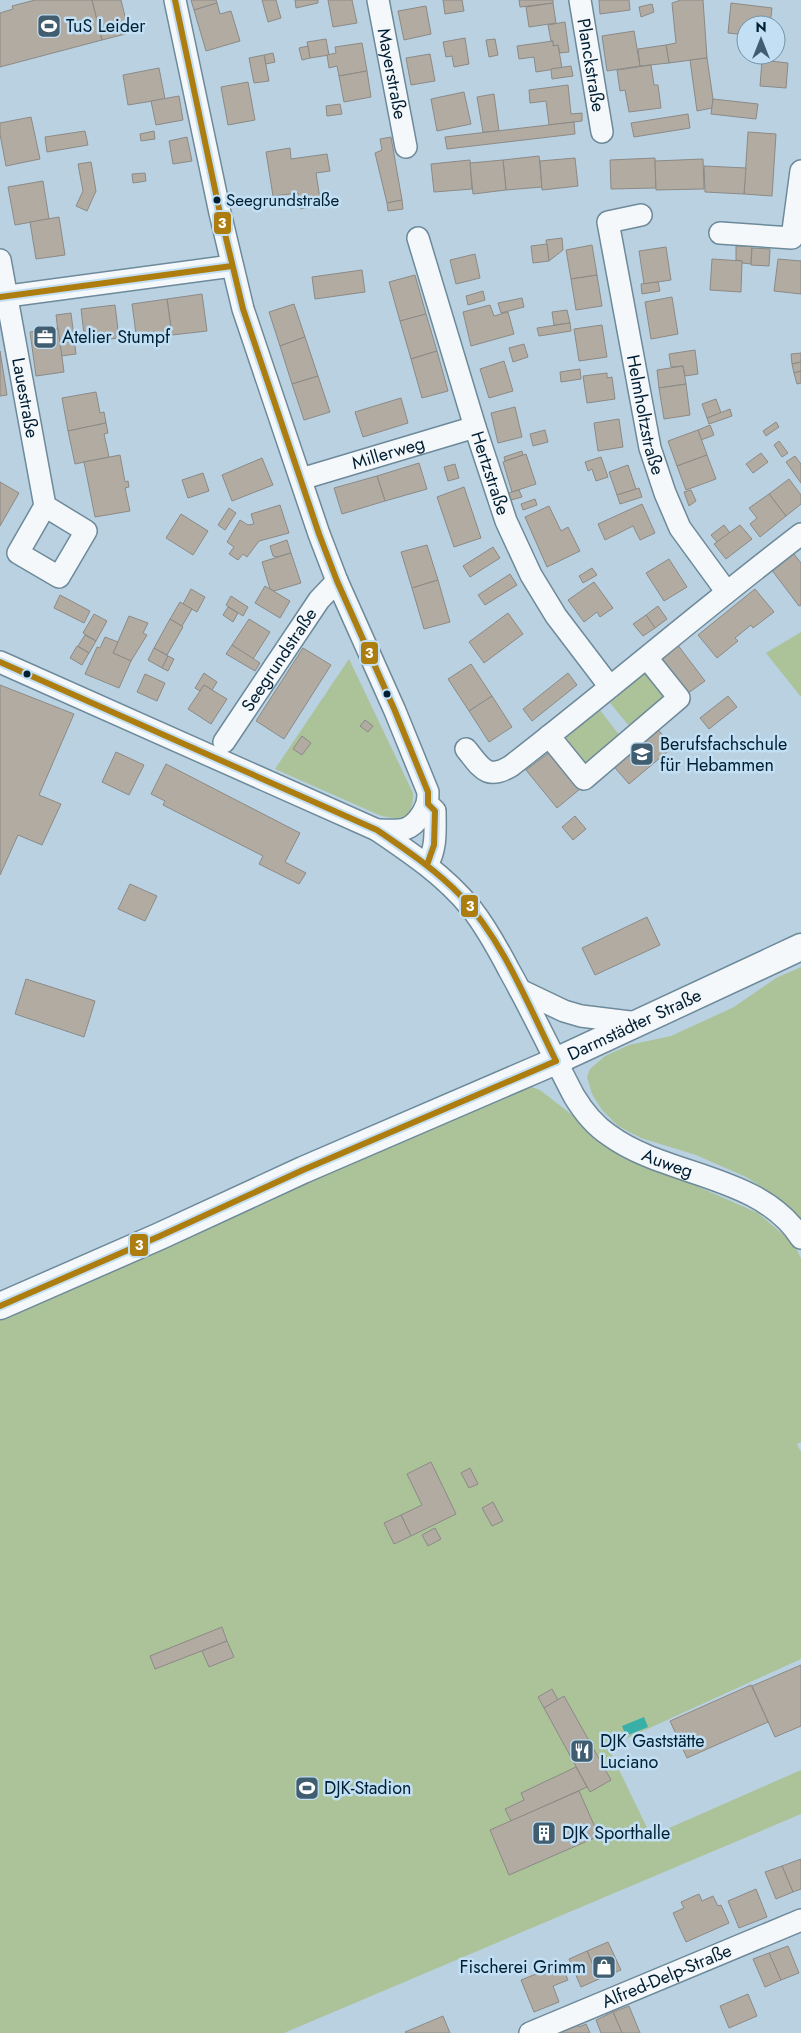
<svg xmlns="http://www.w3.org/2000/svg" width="801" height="2033" font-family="Jost,sans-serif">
  <rect width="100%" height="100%" fill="#bad1e2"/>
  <g fill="#acc299">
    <polygon points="801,632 801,697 766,653"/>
    <path d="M 349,659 L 413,793 C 414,818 401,822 379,815 L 275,769 Z"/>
    <polygon points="645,672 668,695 630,727 610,703"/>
    <polygon points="600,710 620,736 586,766 563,739"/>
    <polygon points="801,967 801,1220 774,1195 746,1177 696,1155 641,1138 618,1126 602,1110 592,1094 587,1077 590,1069 605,1056 629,1045 671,1036 734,1007 776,978"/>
    <polygon points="529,1086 540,1090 621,1153 758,1213 793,1243 801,1258 801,1442 797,1444 801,1452 801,1659 608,1747 651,1836 801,1770 801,1814 284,2033 0,2033 0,1315"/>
  </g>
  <polygon fill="#38b0a7" points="644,1717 648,1727 626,1736 622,1726"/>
  <g fill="#b2aba2" stroke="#8b8a86">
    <polygon points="35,0 92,0 102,40 0,67 0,13 13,9 12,6"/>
    <polygon points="92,0 121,0 129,33 102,40"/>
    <polygon points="191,0 216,0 217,3 194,10"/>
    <polygon points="262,0 276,0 281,18 268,22"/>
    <polygon points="295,0 318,0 318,3 296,8"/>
    <polygon points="328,0 352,0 357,23 333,27"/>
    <polygon points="443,0 462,0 464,11 445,14"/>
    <polygon points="519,0 553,0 553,3 520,7"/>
    <polygon points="599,0 629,0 630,10 600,14"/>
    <polygon points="681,0 703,0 707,58 669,63 666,45 676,43 672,3"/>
    <polygon points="217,3 220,14 231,11 240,41 206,51 194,10"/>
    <polygon points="553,3 556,23 529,27 526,7"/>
    <polygon points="731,3 772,8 770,25 746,25 746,35 728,33"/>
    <polygon points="652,4 654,12 641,17 639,7"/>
    <polygon points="426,6 431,34 404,40 398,11"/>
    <polygon points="565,22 569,52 560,53 558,45 553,46 553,41 551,41 548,25"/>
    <polygon points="634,31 640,66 607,71 602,36"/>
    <polygon points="465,38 469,64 454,67 452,56 446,57 443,42"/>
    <polygon points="326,39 329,55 310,58 307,42"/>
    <polygon points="495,39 498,55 489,57 486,40"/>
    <polygon points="553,41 553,46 558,45 562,68 536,72 534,57 519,59 517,46"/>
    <polygon points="362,43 367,71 339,76 337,66 329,68 327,55 336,53 335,47"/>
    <polygon points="666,45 669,63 640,66 638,49"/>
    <polygon points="308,46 310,58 302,60 299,48"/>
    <polygon points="273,53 275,62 266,64 264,55"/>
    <polygon points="430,54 435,81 411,85 406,58"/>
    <polygon points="264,55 269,81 254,83 249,58"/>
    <polygon points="707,58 713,99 712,108 697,111 690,60"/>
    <polygon points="762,60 788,63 786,88 760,86"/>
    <polygon points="651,65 654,85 658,85 661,108 629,112 625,90 620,91 617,70"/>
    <polygon points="571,66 573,76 552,79 551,69"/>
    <polygon points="159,68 165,99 128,105 123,75"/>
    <polygon points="367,71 371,97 344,102 339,76"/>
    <polygon points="248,82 255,120 228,125 221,87"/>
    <polygon points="568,85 571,114 582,113 582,121 549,125 546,101 530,103 529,90"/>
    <polygon points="464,92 471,124 437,131 431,99"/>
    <polygon points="494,94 499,131 483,132 477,97"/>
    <polygon points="179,96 183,120 156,125 151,101"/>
    <polygon points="713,99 758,104 756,119 711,114"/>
    <polygon points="340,104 342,114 327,116 326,106"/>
    <polygon points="688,114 690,128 634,137 631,123"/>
    <polygon points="31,117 40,159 6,166 0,134 0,123"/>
    <polygon points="574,122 575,134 447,149 445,137"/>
    <polygon points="85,131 88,145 47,152 45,137"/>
    <polygon points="154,131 155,139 141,141 140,134"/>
    <polygon points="748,132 776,134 772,196 744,194"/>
    <polygon points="187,137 192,161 173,164 169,141"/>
    <polygon points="391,137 402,200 387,203 375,153 382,150 380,139"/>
    <polygon points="290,148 291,159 327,154 330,171 316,173 321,205 300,209 298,193 273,196 266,152"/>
    <polygon points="539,156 542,187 506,190 503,160"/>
    <polygon points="575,158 578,186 542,190 540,161"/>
    <polygon points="655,158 656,188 611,189 610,160"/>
    <polygon points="703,159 704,189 656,190 655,161"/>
    <polygon points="470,160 472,189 434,192 431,164"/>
    <polygon points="503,160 506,190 473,194 470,163"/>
    <polygon points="91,162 96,191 87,211 76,206 83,191 78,164"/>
    <polygon points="704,166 746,168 744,194 705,192"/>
    <polygon points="145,173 146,181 133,183 132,174"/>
    <polygon points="43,181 49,219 15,225 8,187"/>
    <polygon points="402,200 403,209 388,211 387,203"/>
    <polygon points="59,217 65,255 36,259 30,222"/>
    <polygon points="562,238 563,250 549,261 546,240"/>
    <polygon points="547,244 549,261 533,263 531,246"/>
    <polygon points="592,245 597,275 571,279 566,250"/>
    <polygon points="736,246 752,246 751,264 742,263 742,261 736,260"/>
    <polygon points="666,247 671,280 644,284 639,251"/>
    <polygon points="752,248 770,249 769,266 751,265"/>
    <polygon points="475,254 480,278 456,284 450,260"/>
    <polygon points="712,259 742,261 741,292 710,290"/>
    <polygon points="778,259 801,261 801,294 774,291"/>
    <polygon points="362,270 365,292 315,299 312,277"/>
    <polygon points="415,275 426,314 400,321 389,282"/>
    <polygon points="597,275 602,306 576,310 571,279"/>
    <polygon points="658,282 660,291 642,294 641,284"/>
    <polygon points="483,291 485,300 468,305 466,296"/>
    <polygon points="202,294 207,331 172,335 167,299"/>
    <polygon points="672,297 678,334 651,339 645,302"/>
    <polygon points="522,298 524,307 501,313 498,303"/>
    <polygon points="167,299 172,335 137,341 132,304"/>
    <polygon points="294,304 305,337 280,346 269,312"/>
    <polygon points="115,305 119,338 85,342 81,309"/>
    <polygon points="490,305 494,316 508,312 514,334 471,346 463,312"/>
    <polygon points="567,310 570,323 554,325 552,312"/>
    <polygon points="71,313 76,354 61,356 56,315"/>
    <polygon points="426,314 437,351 411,359 400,321"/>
    <polygon points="570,323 571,331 539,336 537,328"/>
    <polygon points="602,325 607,357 579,361 574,329"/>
    <polygon points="58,328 64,372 36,376 30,332"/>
    <polygon points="305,337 318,376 292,384 280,346"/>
    <polygon points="524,344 528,357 513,362 509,348"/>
    <polygon points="695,350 698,374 685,376 683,366 671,367 669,354"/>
    <polygon points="0,351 7,395 0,396"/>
    <polygon points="437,351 448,391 422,398 411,359"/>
    <polygon points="801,353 801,362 792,364 791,354"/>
    <polygon points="504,361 513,391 489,398 480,369"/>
    <polygon points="801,362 801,371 794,373 792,364"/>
    <polygon points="683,366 686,384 659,388 657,370"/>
    <polygon points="580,369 581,379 561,382 560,372"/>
    <polygon points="801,371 801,383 797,384 794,373"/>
    <polygon points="607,373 607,378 612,377 615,399 587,403 583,376"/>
    <polygon points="318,376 330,412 304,420 292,384"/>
    <polygon points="686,384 690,415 664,419 659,388"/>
    <polygon points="96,392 100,413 104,412 106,423 68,431 62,398"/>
    <polygon points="401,398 408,423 363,437 355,412"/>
    <polygon points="716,399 721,413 707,418 702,404"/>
    <polygon points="515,407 522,437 498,443 491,413"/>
    <polygon points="730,409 732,416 709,424 707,418"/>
    <polygon points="619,419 623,447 598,451 594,423"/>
    <polygon points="776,422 779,427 766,436 763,431"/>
    <polygon points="106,423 108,433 104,434 109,457 75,464 68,431"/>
    <polygon points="710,425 714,435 701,440 698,430"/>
    <polygon points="545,430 548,442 533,446 530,434"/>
    <polygon points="698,430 707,455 677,466 668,441"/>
    <polygon points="779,441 788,453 782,457 774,445"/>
    <polygon points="522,451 523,455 505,461 504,457"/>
    <polygon points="761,453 768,462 753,473 746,464"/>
    <polygon points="526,454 536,484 512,492 503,462"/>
    <polygon points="120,455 125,482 128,481 129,487 125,488 130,511 95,517 84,462"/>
    <polygon points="707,455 716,479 686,490 677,466"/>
    <polygon points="795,456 801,464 801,483 786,462"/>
    <polygon points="601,457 608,477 596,481 592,469 588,471 585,462"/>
    <polygon points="262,458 273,485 232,501 222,475"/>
    <polygon points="419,463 427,489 385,501 377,476"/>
    <polygon points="455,464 459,478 448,481 444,467"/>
    <polygon points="628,465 636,489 617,495 609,472"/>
    <polygon points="203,473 209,491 188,498 182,480"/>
    <polygon points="377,476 385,501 342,514 334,488"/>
    <polygon points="789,479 801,495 801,504 786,516 769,494"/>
    <polygon points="0,482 19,493 0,526"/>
    <polygon points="464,487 481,538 454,547 437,497"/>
    <polygon points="639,488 642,497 620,504 617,495"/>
    <polygon points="519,490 522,497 507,501 505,494"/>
    <polygon points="691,490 696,501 689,506 684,492"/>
    <polygon points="769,494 786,516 760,537 750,524 757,518 749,508"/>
    <polygon points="535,499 537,505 523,510 521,504"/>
    <polygon points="642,504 655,533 640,540 633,526 605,540 598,524"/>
    <polygon points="280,505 289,533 259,541 247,557 243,554 238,560 229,554 234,547 227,542 240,520 248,525 254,524 251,514"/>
    <polygon points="549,506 561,531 568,527 580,551 547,567 525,517"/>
    <polygon points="229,508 236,513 225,530 218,525"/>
    <polygon points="181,514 208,531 193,555 166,538"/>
    <polygon points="724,525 730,533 717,542 711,535"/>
    <polygon points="740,525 752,539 726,559 714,544"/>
    <polygon points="287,540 291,553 277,557 273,556 270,546"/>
    <polygon points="427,545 438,580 412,588 401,552"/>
    <polygon points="493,547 500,558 470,577 463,566"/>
    <polygon points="291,553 301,583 274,591 270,589 262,562"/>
    <polygon points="793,553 801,563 801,605 799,606 771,569"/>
    <polygon points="669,559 687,587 664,601 646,573"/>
    <polygon points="592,568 597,575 583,583 579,576"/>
    <polygon points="510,574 517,585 485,605 478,595"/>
    <polygon points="438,580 450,622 424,629 412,588"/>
    <polygon points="594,582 613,608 600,617 597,612 584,622 568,600"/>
    <polygon points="265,586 290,601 280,618 255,603"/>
    <polygon points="191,589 205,597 197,612 183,604"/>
    <polygon points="755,589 774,612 753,628 751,625 735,638 738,641 717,658 698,635"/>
    <polygon points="60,595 90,611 84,623 54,608"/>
    <polygon points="231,596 248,607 243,616 226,605"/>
    <polygon points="180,602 192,609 182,626 170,619"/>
    <polygon points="658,606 667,619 655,628 646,615"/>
    <polygon points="228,607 238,613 233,622 223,615"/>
    <polygon points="508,613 523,634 484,663 469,642"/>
    <polygon points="94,614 107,621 96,641 83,633"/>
    <polygon points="646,615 655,628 643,636 633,624"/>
    <polygon points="129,616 148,623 143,633 147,635 131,661 113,653"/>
    <polygon points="170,619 183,627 167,655 154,648"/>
    <polygon points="249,619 270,632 253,659 232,645"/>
    <polygon points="85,635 96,641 89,653 78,646"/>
    <polygon points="105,637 118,642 113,653 131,661 119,688 85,674 97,647 100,648"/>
    <polygon points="677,644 705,681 684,696 656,659"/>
    <polygon points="232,645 260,663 255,671 226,654"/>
    <polygon points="77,646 89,653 82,665 70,658"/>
    <polygon points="154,648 168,656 162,668 148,660"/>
    <polygon points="303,648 331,665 284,739 256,721"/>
    <polygon points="168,656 174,659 168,671 162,668"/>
    <polygon points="471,664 492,696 469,711 448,679"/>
    <polygon points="204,673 217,682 212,690 204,685 200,691 195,688"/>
    <polygon points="568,673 577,685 532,721 523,709"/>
    <polygon points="145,674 165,683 157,701 137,692"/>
    <polygon points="0,685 74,714 39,795 61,804 42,845 18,835 0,875"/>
    <polygon points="204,685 227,699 211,724 188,709"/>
    <polygon points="492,696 512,727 489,742 469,711"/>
    <polygon points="728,696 737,707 709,729 700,718"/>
    <polygon points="365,720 373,726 368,732 360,726"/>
    <polygon points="654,725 673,747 629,784 610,762"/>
    <polygon points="302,736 311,743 302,755 293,749"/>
    <polygon points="116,752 144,765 129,795 102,782"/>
    <polygon points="550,752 580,789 557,808 526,770"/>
    <polygon points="166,764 300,833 285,862 306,873 299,884 259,864 263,856 163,805 165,801 151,794"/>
    <polygon points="575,816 586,829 573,840 562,827"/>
    <polygon points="130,884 157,896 145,921 118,909"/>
    <polygon points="647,917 660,945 595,975 582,948"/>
    <polygon points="26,979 95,1001 84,1037 15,1014"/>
    <polygon points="431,1462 456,1514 411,1536 401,1515 422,1505 407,1474"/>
    <polygon points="470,1468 478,1484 469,1488 461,1473"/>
    <polygon points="493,1502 503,1521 492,1526 482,1508"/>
    <polygon points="401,1515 411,1536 394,1544 384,1523"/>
    <polygon points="435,1528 441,1539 428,1546 422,1535"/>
    <polygon points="222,1627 227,1641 155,1669 150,1656"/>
    <polygon points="227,1641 234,1657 209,1667 202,1651"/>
    <polygon points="801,1665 801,1726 775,1737 752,1686"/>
    <polygon points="751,1685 768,1722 687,1758 670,1721"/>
    <polygon points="552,1689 558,1700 544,1708 538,1697"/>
    <polygon points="564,1696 611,1780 590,1792 544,1708"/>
    <polygon points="576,1767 587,1787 511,1821 505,1809 524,1800 521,1793"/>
    <polygon points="579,1791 599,1836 509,1875 490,1830"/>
    <polygon points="801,1859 801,1889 793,1892 782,1866"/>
    <polygon points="782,1866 793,1892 776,1899 765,1872"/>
    <polygon points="756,1889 767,1917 739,1928 728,1901"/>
    <polygon points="699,1894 702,1901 713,1896 718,1906 721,1905 729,1923 686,1942 673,1913 684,1908 681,1902"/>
    <polygon points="608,1942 621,1970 599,1979 587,1951"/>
    <polygon points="788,1946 799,1973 781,1980 769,1953"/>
    <polygon points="587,1951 599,1979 581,1987 569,1959"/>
    <polygon points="769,1953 781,1980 765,1987 753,1959"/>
    <polygon points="561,1964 568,1980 553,1986 559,2002 534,2012 521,1980"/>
    <polygon points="748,1994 757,2016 729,2028 720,2006"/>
    <polygon points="629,2006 640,2033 622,2033 613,2012"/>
    <polygon points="613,2012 622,2033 601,2033 596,2020"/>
    <polygon points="443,2016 450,2033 406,2033 405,2032"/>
    <polygon points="586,2024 590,2033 557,2033 578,2025 579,2027"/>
  </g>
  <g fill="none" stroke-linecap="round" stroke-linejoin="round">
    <g stroke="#6d8a9a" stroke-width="24">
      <g id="minor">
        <path d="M 175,0 L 220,213 L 243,309 L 319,534 L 337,581 L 395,711 L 428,792 C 428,802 427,805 422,814 C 409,834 399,830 377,830"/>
        <path id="s1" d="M 378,0 L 406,147"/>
        <path id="s2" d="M 580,0 L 602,132"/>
        <path id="s3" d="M 641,215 L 608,222 L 650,448 L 665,493 L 680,528 L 726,591"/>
        <polyline points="720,233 792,238 801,171"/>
        <path id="s4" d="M 418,238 L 475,427 L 506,521 L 531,575 L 556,616 L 610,687"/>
        <path id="s5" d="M 0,260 L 45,506 L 86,531 L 59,577 L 18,553 L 45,506"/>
        <polyline points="0,297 232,266"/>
        <path id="s6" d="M 301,479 L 475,427"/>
        <path id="s7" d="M 0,662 L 377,830 C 411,853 445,876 471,908 C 486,927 498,949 509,970 C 532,1011 552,1054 574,1096 C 583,1111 594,1125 609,1135 C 666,1177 760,1174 801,1238"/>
        <polyline points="549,736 584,779 679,698 647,658"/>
        <path id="s8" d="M 224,742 L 319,600 L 337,581"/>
        <path d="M 466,749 C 481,767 486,781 511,766 C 609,690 703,609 801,534"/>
        <path d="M 427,865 C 437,848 435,830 435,811 L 428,804"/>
        <polyline points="520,990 564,1011 581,1016 638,1023"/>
        <path id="s9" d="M 530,2033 L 801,1920"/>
      </g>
    </g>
    <g stroke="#6d8a9a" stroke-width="29">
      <g id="major">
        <path id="s10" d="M 0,1306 L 160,1236 L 303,1170 L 556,1061 L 801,947"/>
      </g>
    </g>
    <use href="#minor" stroke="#f5f8fb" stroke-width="21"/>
    <use href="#major" stroke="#f5f8fb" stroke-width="26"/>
    <g stroke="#c2dff4" stroke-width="10">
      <g id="bus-1">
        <polyline points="175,0 220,213 243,309 319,534 337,581 395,711 428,792 428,804 435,811 434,845 427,865"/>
        <polyline points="0,297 232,266"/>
        <path d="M 0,662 L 377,830 C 406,850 436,870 461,896 C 504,942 528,1005 556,1061"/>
        <polyline points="0,1306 160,1236 303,1170 556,1061"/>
      </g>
    </g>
    <use href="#bus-1" stroke="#ad7e0f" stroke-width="6"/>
  </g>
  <defs>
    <g id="stadium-square" transform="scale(1.25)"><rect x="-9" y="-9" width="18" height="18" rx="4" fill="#415d70" stroke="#c2dff4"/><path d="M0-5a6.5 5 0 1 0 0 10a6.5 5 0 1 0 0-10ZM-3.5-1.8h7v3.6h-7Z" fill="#fff"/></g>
    <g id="office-square" transform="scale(1.25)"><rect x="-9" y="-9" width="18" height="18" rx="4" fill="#415d70" stroke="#c2dff4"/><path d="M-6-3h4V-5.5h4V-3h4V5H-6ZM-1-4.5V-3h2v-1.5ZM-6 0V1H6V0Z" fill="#fff"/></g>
    <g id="school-square" transform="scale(1.25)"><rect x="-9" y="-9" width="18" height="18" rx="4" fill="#415d70" stroke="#c2dff4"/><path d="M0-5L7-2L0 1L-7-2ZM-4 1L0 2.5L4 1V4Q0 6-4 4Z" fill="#fff"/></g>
    <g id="restaurant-square" transform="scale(1.25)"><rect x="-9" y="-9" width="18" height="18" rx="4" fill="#415d70" stroke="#c2dff4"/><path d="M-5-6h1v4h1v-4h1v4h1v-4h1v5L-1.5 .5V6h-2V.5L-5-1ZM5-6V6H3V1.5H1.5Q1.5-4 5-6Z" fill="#fff"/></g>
    <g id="building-square" transform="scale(1.25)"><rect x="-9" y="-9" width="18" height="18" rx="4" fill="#415d70" stroke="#c2dff4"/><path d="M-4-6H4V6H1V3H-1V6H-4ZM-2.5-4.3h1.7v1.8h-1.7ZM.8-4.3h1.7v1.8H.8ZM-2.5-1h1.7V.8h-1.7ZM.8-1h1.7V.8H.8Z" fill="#fff"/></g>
    <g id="shop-square" transform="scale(1.25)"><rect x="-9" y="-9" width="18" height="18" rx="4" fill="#415d70" stroke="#c2dff4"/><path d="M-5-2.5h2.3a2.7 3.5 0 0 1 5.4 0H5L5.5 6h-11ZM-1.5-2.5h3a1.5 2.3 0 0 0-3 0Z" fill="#fff"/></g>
  </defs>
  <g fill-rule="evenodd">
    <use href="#stadium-square" x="49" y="26"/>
    <use href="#office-square" x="45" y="337"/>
    <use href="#school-square" x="642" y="754"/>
    <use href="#restaurant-square" x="582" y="1751"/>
    <use href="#stadium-square" x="307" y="1788"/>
    <use href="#building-square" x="544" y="1833"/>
    <use href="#shop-square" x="604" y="1967"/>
  </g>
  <g fill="#001f33" stroke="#c2dff4" stroke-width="2">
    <circle cx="217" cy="200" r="4.5"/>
    <circle cx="27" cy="674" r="4.5"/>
    <circle cx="387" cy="694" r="4.5"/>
  </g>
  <g text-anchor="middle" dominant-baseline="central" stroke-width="5" stroke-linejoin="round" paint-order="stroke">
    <g font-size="17" fill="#001f33" stroke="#c2dff4" text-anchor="start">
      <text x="226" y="200">Seegrundstraße</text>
    </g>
    <g font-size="18" fill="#001f33" stroke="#c2dff4" text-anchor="start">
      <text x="66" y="26">TuS Leider</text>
      <text x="62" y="337">Atelier Stumpf</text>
      <text x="660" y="744">Berufsfachschule<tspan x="660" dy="21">für Hebammen</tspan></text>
      <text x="600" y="1741">DJK Gaststätte<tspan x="600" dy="21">Luciano</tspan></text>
      <text x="324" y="1788">DJK-Stadion</text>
      <text x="562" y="1833">DJK Sporthalle</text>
      <text x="586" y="1967" text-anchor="end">Fischerei Grimm</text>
    </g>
    <g font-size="18" fill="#001f33" stroke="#c2dff4">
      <text stroke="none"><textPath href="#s2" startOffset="66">Planckstraße</textPath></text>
      <text stroke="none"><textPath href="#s1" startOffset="75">Mayerstraße</textPath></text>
      <text stroke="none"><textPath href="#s5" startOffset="140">Lauestraße</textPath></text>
      <text stroke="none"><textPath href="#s3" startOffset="230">Helmholtzstraße</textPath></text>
      <text stroke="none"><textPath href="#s6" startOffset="91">Millerweg</textPath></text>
      <text stroke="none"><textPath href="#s4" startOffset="246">Hertzstraße</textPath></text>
      <text stroke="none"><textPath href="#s8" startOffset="99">Seegrundstraße</textPath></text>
      <text stroke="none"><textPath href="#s10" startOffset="694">Darmstädter Straße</textPath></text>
      <text stroke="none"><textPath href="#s7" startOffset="868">Auweg</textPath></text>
      <text stroke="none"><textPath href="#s9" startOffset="148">Alfred-Delp-Straße</textPath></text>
    </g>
  </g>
  <g stroke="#c2dff4" stroke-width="2">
    <rect x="213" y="211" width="19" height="24" rx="5" fill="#ad7e0f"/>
    <rect x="360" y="641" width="19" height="24" rx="5" fill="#ad7e0f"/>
    <rect x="460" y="894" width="19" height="24" rx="5" fill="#ad7e0f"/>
    <rect x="129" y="1233" width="20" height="24" rx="5" fill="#ad7e0f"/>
  </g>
  <g font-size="14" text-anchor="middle" font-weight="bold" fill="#fff">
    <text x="222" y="228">3</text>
    <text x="369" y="658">3</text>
    <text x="470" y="911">3</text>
    <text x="139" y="1250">3</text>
  </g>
  <g transform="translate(761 40)"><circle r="24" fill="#c2dff4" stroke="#7492a7"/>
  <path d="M0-4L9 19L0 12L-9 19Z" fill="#415d70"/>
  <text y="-8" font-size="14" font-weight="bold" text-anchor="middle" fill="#001f33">N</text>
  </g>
</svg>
